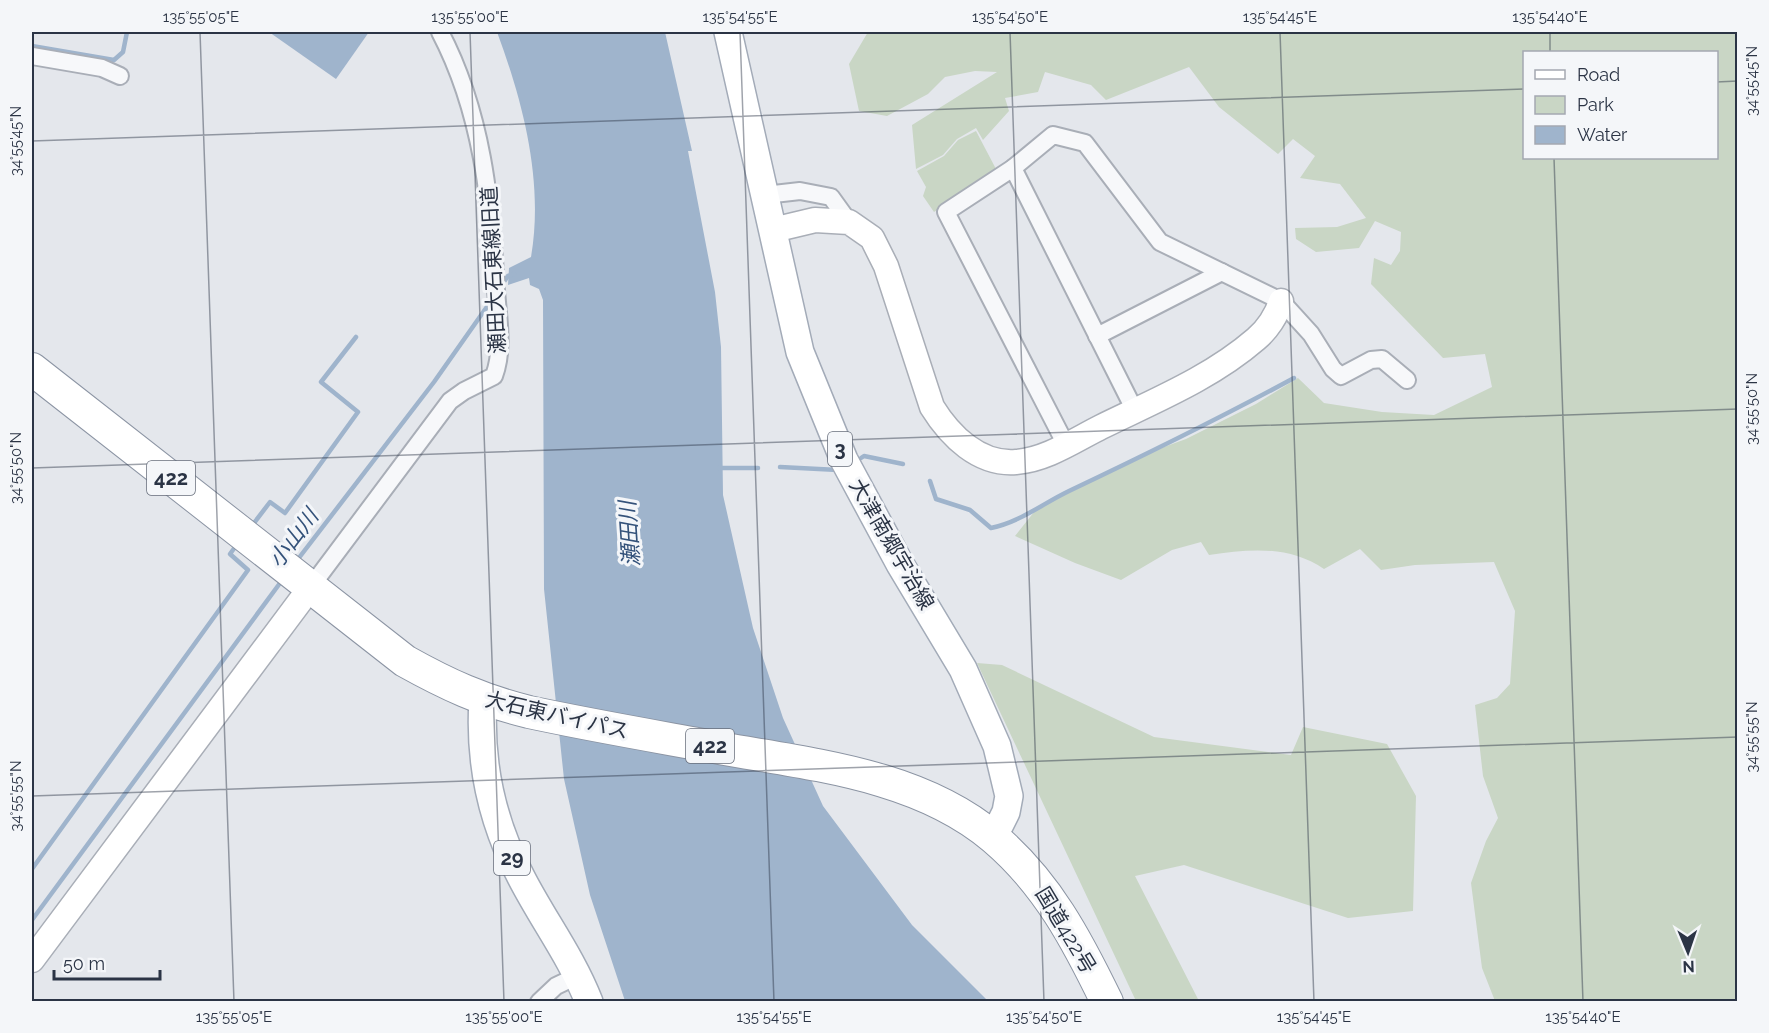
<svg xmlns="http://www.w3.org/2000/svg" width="1769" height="1033" font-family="Raleway,'Noto Sans JP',sans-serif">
  <rect width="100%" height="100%" fill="#e4e7ec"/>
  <g fill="#c9d6c5" fill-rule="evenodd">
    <path d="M 868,32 L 1737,32 L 1737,1001 L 1495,1001 L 1482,968 L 1471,883 L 1486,841 L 1498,818 L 1483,776 L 1475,705 L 1497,698 L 1510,684 L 1515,611 L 1494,562 L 1415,565 L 1381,570 L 1360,549 L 1324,569 C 1288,545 1250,549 1209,555 L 1201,542 L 1172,550 L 1121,580 L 1075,563 L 1015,536 L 1038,507 L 1164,447 L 1186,439 L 1256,404 L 1298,378 L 1324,403 L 1382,412 L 1434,415 L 1492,387 L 1485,354 L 1443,358 L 1371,284 L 1374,258 L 1391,265 L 1400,251 L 1401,232 L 1375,221 L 1359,248 L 1316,252 L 1296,239 L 1295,228 L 1337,227 L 1366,218 L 1340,184 L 1300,178 L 1315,156 L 1293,139 L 1278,154 L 1219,107 L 1189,67 L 1106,100 L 1091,85 L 1045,72 L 1038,92 L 1005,98 L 1009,111 L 983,140 L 976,128 L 957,139 L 943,155 L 916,169 L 912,125 L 997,72 L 975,71 L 945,77 L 928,94 L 887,116 L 859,111 L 849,64 ZM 1524,52 L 1716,52 L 1716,158 L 1524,158 Z"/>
    <polygon points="976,131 996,169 934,212 923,196 926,187 917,171 944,156 958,140"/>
    <polygon points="977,663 1002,665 1154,737 1291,755 1303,727 1387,744 1416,796 1413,911 1348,918 1184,865 1135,876 1199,1001 1136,1001"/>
  </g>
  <g fill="#9fb4cc">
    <polygon points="269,32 369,32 336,79"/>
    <path d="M 497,32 L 665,32 L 692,151 L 688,151 L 715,292 L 721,347 L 723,495 L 753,628 L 783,718 L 823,806 L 912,925 L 988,1001 L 625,1001 L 590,895 L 564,779 L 544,589 L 543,300 L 539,289 L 530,285 L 529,278 L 508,285 L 509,268 L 531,257 C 544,182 523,102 497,32 Z"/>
  </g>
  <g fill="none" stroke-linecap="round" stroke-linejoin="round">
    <g stroke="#9fb4cc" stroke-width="4.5">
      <polyline points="32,46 114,60 123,52 127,32"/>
      <polyline points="501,286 508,276 514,274"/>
      <polyline points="861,458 864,456 903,464"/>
      <polyline points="780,467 838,470"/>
      <polyline points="719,468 758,468"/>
      <path d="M 930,481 L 936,499 L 970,510 L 991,528 C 1020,522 1042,504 1069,491 C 1145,455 1220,418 1294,378"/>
      <polyline points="251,527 270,502 285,513 358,412 321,382 356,337"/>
      <polyline points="295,563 434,382 491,301"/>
      <polyline points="32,869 248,570 230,554 238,543"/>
      <polyline points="32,920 283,579"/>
    </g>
    <g stroke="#a9aeb7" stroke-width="20">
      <g id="street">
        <polyline points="32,56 102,68 120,76"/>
        <polyline points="1013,168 1135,411"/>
        <polyline points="765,195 800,191 831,197 849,222"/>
        <polyline points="1097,336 1222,272"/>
        <polyline points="1066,445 946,212 1013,168 1053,135 1085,143 1160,242 1281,301 1311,334 1333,369 1341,376 1371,360 1382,359 1407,380"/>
        <path d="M 310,588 L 450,401 L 464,391 L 494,376 C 504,349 498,319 496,290 C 491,201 482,112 440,32"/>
        <polyline points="539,1002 556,986 579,975"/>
      </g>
    </g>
    <g stroke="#a9aeb7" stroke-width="27">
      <g id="secondary">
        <path d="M 773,230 L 815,220 L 849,222 L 872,238 L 886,266 L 932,407 C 950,436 979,465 1016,462 C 1046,460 1075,440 1101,427 C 1154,401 1211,378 1256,339 C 1267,330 1277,315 1281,301"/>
        <polyline points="32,960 310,588"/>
      </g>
    </g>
    <g stroke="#a3abb8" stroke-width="30">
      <g id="primary">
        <polyline points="728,32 800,352 844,460 900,564 963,669 997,746 1009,796 1006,812 993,838"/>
        <path d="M 483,700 C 479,762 492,822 521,877 C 543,920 571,956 589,1002"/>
      </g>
    </g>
    <g stroke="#8b94a3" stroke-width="34">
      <path id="highway" d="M 32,369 L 405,661 C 448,685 481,700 529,712 C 594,726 660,737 725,749 C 817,765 921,776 994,838 C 1047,883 1077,940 1107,1002"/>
    </g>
    <use href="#street" stroke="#f7f8fa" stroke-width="16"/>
    <use href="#secondary" stroke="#fff" stroke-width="24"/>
    <use href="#primary" stroke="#fff" stroke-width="27"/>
    <use href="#highway" stroke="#fff" stroke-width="32"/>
  </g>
  <path fill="none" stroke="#2b3445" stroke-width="1.5" stroke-opacity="0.45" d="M 200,32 L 234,1002M 470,32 L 504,1002M 740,32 L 774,1002M 1010,32 L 1044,1002M 1280,32 L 1314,1002M 1550,32 L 1550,52M 1716,82 L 1738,81M 32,141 L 1524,89M 1554,158 L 1583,1002M 32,468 L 1738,409M 32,796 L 1738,737"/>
  <g text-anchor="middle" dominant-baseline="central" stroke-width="6" stroke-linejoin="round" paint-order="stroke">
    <g fill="#f4f6f9" stroke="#676e7b" stroke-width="1.5">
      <rect x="828" y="432" width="24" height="34" rx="4.5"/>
      <rect x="147" y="461" width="48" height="34" rx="4.5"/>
      <rect x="686" y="729" width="48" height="34" rx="4.5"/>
      <rect x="494" y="841" width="36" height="34" rx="4.5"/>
    </g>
    <g font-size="20" font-weight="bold" fill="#2b3445">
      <text x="840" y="449">3</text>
      <text x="171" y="478">422</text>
      <text x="710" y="746">422</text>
      <text x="512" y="858">29</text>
    </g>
    <g font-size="21" fill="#2b3445" stroke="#f4f6f9">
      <text transform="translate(493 270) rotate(-93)">瀬田大石東線旧道</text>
      <text transform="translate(892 544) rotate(60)">大津南郷宇治線</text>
      <text transform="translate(557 715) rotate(13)">大石東バイパス</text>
      <text transform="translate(1066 930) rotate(59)">国道422号</text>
    </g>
    <g font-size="22" font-style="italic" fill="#34527a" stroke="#f4f6f9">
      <text transform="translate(629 534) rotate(-94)">瀬田川</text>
      <text transform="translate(293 538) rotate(-53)">小山川</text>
    </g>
  </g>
  <rect width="1769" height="1033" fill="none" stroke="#f4f6f9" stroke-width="66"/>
  <rect x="1523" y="51" width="195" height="108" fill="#f4f6f9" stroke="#a4a8b1" stroke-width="1.5"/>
  <rect x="1535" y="70" width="30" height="9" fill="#ffffff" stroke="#a4a8b1" stroke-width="1.5"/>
  <text x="1577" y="81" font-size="18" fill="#2b3445">Road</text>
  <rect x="1535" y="96" width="30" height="18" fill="#c9d6c5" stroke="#a4a8b1" stroke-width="1.5"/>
  <text x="1577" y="111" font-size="18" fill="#2b3445">Park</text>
  <rect x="1535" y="126" width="30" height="18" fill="#9fb4cc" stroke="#a4a8b1" stroke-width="1.5"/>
  <text x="1577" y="141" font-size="18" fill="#2b3445">Water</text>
  <g transform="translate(1688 952) rotate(178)" stroke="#f4f6f9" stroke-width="4.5" paint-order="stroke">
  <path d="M0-4.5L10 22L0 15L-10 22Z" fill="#2b3445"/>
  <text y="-9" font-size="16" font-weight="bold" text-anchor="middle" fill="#2b3445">N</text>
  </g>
  <path d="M54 970v9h106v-9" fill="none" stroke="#2b3445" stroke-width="3"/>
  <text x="63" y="970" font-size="18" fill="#2b3445" stroke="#f4f6f9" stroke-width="4.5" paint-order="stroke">50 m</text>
  <rect x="33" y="33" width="1703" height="967" fill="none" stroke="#2b3445" stroke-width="2"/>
  <g font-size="15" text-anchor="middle" fill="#2b3445">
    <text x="201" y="22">135°55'05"E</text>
    <text x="470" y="22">135°55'00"E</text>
    <text x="740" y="22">135°54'55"E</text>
    <text x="1010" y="22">135°54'50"E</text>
    <text x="1280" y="22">135°54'45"E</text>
    <text x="1550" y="22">135°54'40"E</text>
    <text transform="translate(1752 81) rotate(-90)" y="5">34°55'45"N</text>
    <text transform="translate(16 141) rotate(-90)" y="5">34°55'45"N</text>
    <text transform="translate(1752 409) rotate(-90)" y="5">34°55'50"N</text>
    <text transform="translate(16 468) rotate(-90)" y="5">34°55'50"N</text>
    <text transform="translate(1752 737) rotate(-90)" y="5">34°55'55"N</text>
    <text transform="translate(16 796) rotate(-90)" y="5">34°55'55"N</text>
    <text x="234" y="1022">135°55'05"E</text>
    <text x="504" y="1022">135°55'00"E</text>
    <text x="774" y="1022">135°54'55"E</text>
    <text x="1044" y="1022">135°54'50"E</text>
    <text x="1314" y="1022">135°54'45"E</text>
    <text x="1583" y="1022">135°54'40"E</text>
  </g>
</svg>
